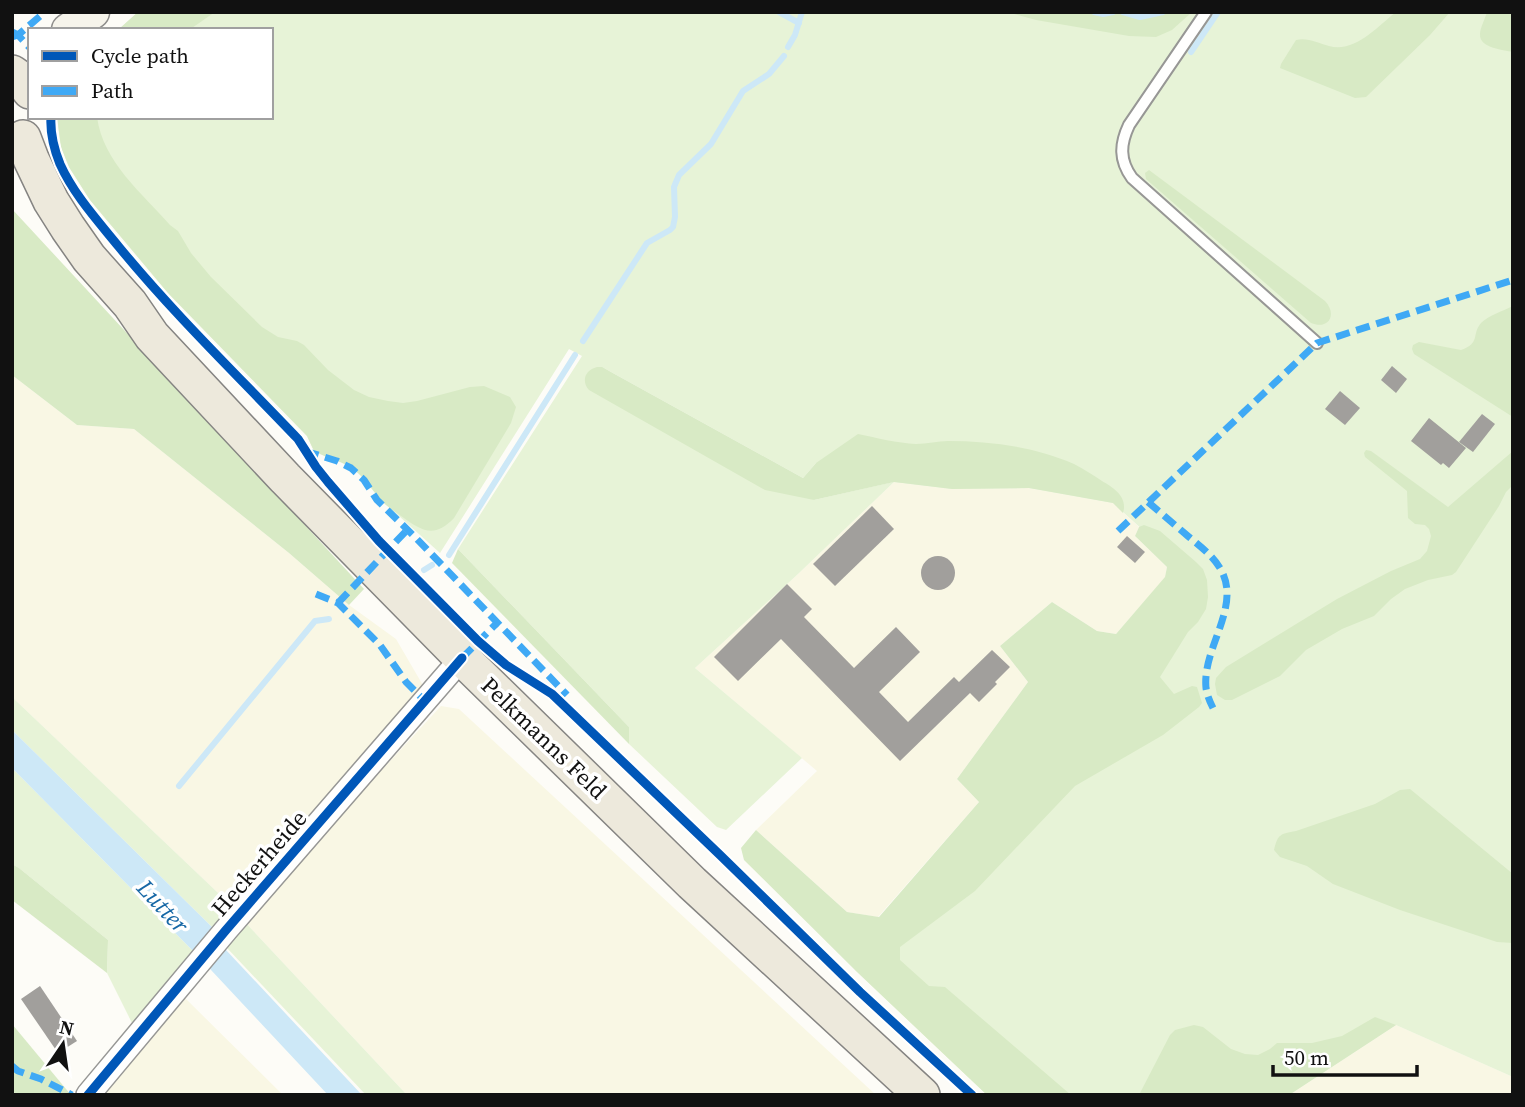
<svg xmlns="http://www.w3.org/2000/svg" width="1525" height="1107" font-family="'Source Serif 4',serif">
  <rect width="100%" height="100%" fill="#fdfcf7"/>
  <g fill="#f9f7e4">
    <polygon points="12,375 77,425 134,429 289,553 349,605 396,639 424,687 236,910 12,697"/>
    <polygon points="894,482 952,489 1029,488 1113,503 1139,527 1135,536 1167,567 1165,578 1116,634 1097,631 1052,602 1000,646 1028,682 957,779 979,802 878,917 847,912 756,830 817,771 695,668 797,575"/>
    <polygon points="441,706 459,709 876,1095 407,1095 243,920"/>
    <polygon points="184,997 283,1095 102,1095"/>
    <polygon points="1396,1025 1513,1077 1513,1095 1289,1095"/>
  </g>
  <g fill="#e7f3d7" fill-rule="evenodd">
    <path d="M 138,12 L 1513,12 L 1513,1077 L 1396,1025 L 1289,1095 L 987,1095 L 855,970 L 1192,612 L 1156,542 L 1113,503 L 1029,488 L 952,489 L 894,482 L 797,575 L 695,668 L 802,758 L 726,830 L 717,827 L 629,744 L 629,727 L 458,549 L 582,356 L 569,349 L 440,553 L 379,498 L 370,485 L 358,473 L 345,463 L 314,451 L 307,436 L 168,293 L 90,200 L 69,167 L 61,147 L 57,117 L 271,117 L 271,30 L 118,30 ZM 602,367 L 803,478 L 816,463 L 893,482 L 814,500 Z"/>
    <polygon points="12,697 236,910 216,931 12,730"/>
    <polygon points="12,768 197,955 134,1027 107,973 108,940 19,868 12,864"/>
    <polygon points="243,920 407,1095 366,1095 227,948"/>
  </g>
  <g fill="#d8eac5">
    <polygon points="138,12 215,12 189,30 118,30"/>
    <polygon points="1007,12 1192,12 1172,30 1156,37 1129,36 1036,20"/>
    <path d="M 1396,12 L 1450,12 L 1430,35 L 1366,97 L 1355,98 L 1280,68 L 1281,64 L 1296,40 C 1307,37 1318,43 1329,46 C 1355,53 1377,27 1396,12 Z"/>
    <path d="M 1487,12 L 1513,12 L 1513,52 C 1503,50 1479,48 1480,34 C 1480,28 1485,19 1487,12 Z"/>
    <path d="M 57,117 L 97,117 C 103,162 142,193 170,225 L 178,231 L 191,253 L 211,277 L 262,327 L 278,337 L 297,341 L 304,345 L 328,370 L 354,390 L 369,397 L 388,401 L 403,403 L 417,401 L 470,387 L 484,386 L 510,397 L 516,407 L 511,423 L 454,518 C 434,539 422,531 401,516 C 394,511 386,506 380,499 C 372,490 367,481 358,473 C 343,460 330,460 314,451 L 307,436 L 168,293 L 90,200 L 69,167 L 61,147 Z"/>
    <path d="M 1149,170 L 1325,301 C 1338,315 1328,330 1311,323 L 1146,179 L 1145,173 Z"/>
    <polygon points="12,209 364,589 349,605 289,553 134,429 77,425 12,375"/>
    <path d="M 1513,306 L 1513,417 L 1414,354 L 1412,349 L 1413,345 L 1419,342 L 1461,350 C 1481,343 1471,335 1481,323 C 1489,315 1503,311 1513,306 Z"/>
    <path d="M 597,367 L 602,367 L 803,478 L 816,463 L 858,434 C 877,438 897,443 916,444 C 927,444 938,441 948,441 C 991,441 1035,447 1074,464 C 1084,469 1093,475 1102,481 C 1114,488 1128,497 1123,513 L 1113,503 L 1029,488 L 952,489 L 894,482 L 814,500 L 765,490 L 589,390 C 581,381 585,370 597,367 Z"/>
    <polygon points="1366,450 1371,451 1448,507 1513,451 1513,485 1506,492 1499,506 1456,572 1452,575 1428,580 1405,589 1391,599 1374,616 1342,629 1306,650 1280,676 1232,700 1225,700 1217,695 1215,684 1216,678 1226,667 1337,599 1391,571 1420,559 1427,551 1431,536 1429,529 1425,525 1415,524 1408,518 1407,491 1365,457 1364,453"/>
    <polygon points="1144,525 1160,531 1196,562 1203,569 1207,580 1208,597 1206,609 1198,622 1188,632 1160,677 1174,694 1192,686 1197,687 1202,703 1199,707 1163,735 1075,786 975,891 900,947 900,960 929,986 945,987 1071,1095 987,1095 855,970 744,860 741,848 756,830 847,912 879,917 979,802 957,779 1028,682 1000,646 1052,602 1097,631 1116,634 1165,577 1167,567 1135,536 1139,527"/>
    <polygon points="458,549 629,727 629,744 452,563"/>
    <path d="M 1410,789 L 1513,874 L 1513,943 L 1497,942 L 1400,910 L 1333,884 L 1307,866 L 1280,857 L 1274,850 C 1278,834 1280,834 1296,831 L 1375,804 L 1400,790 Z"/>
    <polygon points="12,864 19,868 108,940 107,973 12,900"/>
    <polygon points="1375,1017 1396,1025 1289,1095 1138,1095 1140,1093 1170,1035 1175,1030 1194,1025 1203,1027 1231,1049 1245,1054 1258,1055 1270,1049 1277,1043 1312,1043 1342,1036"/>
    <polygon points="12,1024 71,1095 12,1095"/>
  </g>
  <polygon fill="#cde8f7" points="12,730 216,931 226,950 362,1095 328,1095 197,955 12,768"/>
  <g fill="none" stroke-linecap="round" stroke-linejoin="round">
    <g stroke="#cde8f7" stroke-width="6">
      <polyline points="779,12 799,23"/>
      <polyline points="1094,12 1103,14 1113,12"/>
      <polyline points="1123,12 1140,17 1163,12"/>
      <polyline points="788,47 795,35 802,12"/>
      <polyline points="1191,52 1218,12"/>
      <polyline points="583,341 647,243 670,230 673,227 675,217 674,187 679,175 711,144 743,91 769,74 784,56"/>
      <polyline points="449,555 575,355"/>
      <polyline points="424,570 432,565"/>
      <polyline points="179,786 315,621 329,619"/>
    </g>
  </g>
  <g fill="#a19f9c">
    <polygon points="1392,366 1407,379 1396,393 1381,380"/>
    <polygon points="1340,391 1360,408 1345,425 1325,409"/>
    <polygon points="1482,414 1495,424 1473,452 1459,442"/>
    <polygon points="1429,418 1466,448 1449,468 1443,463 1441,465 1411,441"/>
    <polygon points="872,506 894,529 835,586 813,564"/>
    <polygon points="1127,536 1145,552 1135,563 1117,547"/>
    <circle cx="938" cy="573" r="17"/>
    <polygon points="787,584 812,609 804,617 854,668 896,627 920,652 879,692 908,722 954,677 959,682 992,650 1010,667 995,682 997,684 979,702 970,693 900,761 781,639 738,681 714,657"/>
    <polygon points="40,986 77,1041 58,1053 21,999"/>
  </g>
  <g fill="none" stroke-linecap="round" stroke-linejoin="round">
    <g stroke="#979795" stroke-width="14">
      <path id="lane" d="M 1206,12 L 1129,125 C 1120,144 1119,160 1132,178 L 1317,343"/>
    </g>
    <g stroke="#979795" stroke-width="26">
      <polyline id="street" points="88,1095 226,930 462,658"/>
    </g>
    <g stroke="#8e8d8b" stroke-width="35">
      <polyline id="secondary" points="68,30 93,12"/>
    </g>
    <g stroke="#858482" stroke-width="38">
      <g id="primary">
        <polyline points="12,73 22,80 30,91"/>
        <polyline points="23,138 31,159 51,201 68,228 89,258 130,304 152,336 285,478 462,658 692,883 922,1095"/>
      </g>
    </g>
    <use href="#lane" stroke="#fffffe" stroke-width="10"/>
    <use href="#street" stroke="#fffffe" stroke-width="23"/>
    <use href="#secondary" stroke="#f6f4eb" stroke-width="32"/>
    <use href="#primary" stroke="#ede9dc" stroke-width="35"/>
    <g stroke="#3fa9f5" stroke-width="7" stroke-dasharray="14 7" stroke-linecap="butt">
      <polyline points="12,32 18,35 30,48"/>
      <polyline points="12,37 18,35 45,12"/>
      <polyline points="305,451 337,461 351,468 364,480 377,500 416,538 567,695"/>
      <path d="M 1148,502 C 1162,514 1176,526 1189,537 C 1200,546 1212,555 1220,568 C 1243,606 1202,647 1206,688 C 1207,695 1210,702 1213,708"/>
      <polyline points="1118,531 1317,343 1513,280"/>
      <polyline points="316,594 338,603 380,645 406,682 425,701"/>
      <polyline points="338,603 407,530"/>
      <polyline points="462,658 497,623"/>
      <polyline points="12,1066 18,1071 41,1079 72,1095"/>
    </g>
    <g stroke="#fff" stroke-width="13">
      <g id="cycleway">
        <path d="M 51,117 C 50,133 54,149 60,164 C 74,195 98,221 119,247 C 174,314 238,376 298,439 L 316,467 L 328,482 L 379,541 L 478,641 L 506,665 L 552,694 L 720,855 L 860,992 L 972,1095"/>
        <polyline points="88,1095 226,930 462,658"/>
      </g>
    </g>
    <use href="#cycleway" stroke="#0057b8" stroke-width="9"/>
  </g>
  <g text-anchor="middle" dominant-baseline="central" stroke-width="7" stroke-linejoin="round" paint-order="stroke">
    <g font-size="23" fill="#111" stroke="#fff">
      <text transform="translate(544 738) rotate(44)">Pelkmanns Feld</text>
      <text transform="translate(259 863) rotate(-49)">Heckerheide</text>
    </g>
    <g font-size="24" font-style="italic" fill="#1768a6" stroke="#fff">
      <text transform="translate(163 906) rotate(47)">Lutter</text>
    </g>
  </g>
  <rect width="1525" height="1107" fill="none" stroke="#111111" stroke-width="28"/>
  <rect x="28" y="28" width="245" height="91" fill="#ffffff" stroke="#a0a0a0" stroke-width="2"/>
  <rect x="42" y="51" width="35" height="10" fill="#0057b8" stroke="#a0a0a0" stroke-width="2"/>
  <text x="91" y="63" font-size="21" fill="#111111">Cycle path</text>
  <rect x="42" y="86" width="35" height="10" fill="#3fa9f5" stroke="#a0a0a0" stroke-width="2"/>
  <text x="91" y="98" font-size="21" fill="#111111">Path</text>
  <g transform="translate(63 1044) rotate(13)" stroke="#ffffff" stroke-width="5" paint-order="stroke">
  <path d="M0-5L12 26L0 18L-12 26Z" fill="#111111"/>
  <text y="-10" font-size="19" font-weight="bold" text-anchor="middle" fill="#111111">N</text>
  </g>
  <path d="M1273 1065v10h144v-10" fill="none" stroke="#111111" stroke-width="3.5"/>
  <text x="1284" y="1065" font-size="21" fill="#111111" stroke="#ffffff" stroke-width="5" paint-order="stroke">50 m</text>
</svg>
